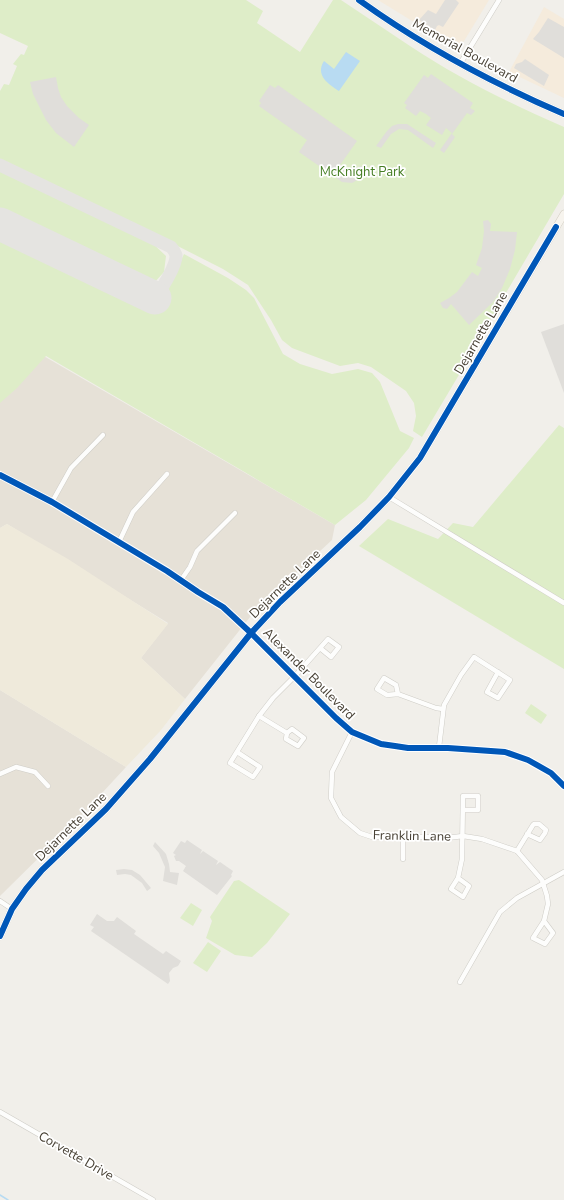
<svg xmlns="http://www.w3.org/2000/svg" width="564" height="1200" font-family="'Nunito Sans',sans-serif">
  <rect width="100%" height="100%" fill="#f1efea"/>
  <g fill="#e6e1d7">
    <polygon points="23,344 335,525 332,540 254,612 185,699 141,658 168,623 7,524 0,528 0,387"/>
    <polygon points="0,690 126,767 78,819 0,896"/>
  </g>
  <g fill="#f5ebdc">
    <polygon points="378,0 489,0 461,46 453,46"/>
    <polygon points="544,7 564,19 564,98 509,72"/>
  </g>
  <polygon fill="#efeadb" points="7,524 68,559 168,624 141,658 185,699 161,730 126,767 0,690 0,528"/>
  <g fill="#deedc8">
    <path d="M 0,0 L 246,0 L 263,11 L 257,23 L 300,52 L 333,0 L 341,0 C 364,15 387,31 410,46 C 458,78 511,104 564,127 L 564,194 L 466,361 L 466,363 L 422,437 L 413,431 L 416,416 L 414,403 L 406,391 L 371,367 L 358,363 L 340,366 L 292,348 L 282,340 L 271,320 L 248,285 L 223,269 L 146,230 L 0,160 L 0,91 L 4,84 L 9,85 L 17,66 L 13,64 L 21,54 L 24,55 L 28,46 L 0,33 Z"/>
    <polygon points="0,169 149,240 166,256 164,272 153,284 0,211"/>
    <polygon points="0,235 157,310 184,254 228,278 246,290 254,298 283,354 300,364 332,374 358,369 372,373 380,382 400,431 414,438 409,448 366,500 335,525 46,356 17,388 0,403"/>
    <polygon points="559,425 564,428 564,669 359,546 388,519 438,539 453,523 473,527"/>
    <polygon points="531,704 547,715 541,724 525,713"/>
    <polygon points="239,880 290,914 267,943 252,957 235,955 206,938 212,921 210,917 234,881"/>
    <polygon points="191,903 202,910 193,926 180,918"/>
    <polygon points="208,942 221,951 207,972 193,963"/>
  </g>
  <g fill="#e0deda">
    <polygon points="445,0 456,0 459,3 443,27 439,25 437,26 435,30 419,20 428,10 436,14"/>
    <polygon points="548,18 564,27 564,58 533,39 539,32"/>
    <polygon points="525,59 549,75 544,86 514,68 516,64 522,62"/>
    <polygon points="431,74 473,103 470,108 475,111 471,115 467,113 452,134 455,137 444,153 440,150 452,133 446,128 442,135 426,125 431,118 426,114 420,111 416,116 405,108 407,105 404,103 424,75 428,78"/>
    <polygon points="56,77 58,88 61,97 67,106 79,118 89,125 74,147 56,133 46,120 33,94 30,82"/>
    <polygon points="270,85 275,88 278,85 357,141 340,165 346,170 344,173 348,174 352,173 354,169 361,166 365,169 359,179 352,183 342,182 299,152 307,140 259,106 261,103 259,101"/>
    <polygon points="398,124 407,124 436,143 433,148 408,130 399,129 391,134 381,148 376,146 387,131 392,126"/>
    <polygon points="488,220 491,224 490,231 517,232 515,250 510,269 502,288 493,302 469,325 451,304 447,309 443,308 440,303 449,298 457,292 472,272 478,276 482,268 476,265 482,248 484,231 483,221"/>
    <polygon points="564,324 564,393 541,332"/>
    <polygon points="187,840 202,850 200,854 203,851 218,861 216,865 220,862 233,871 231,875 232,876 217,895 183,871 186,866 179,861 176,861 174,856 176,855 173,853 181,841 185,843"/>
    <polygon points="155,842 166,854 169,864 170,872 179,873 177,885 163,881 165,867 159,853 153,846"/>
    <polygon points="124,869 132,870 140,875 151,888 147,891 142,883 131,875 125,874 117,875 116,870"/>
    <polygon points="97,914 107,921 114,921 117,917 136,931 134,934 163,954 166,951 181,961 178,966 173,968 169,973 170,981 168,984 91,931 94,927 90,925"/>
  </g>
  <path fill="#b8dbf2" d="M 346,52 L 360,61 L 339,91 C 328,84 315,75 324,61 L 334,69 Z"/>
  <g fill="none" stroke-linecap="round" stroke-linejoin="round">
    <polyline stroke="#b8dbf2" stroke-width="1.5" points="0,1195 8,1200"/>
    <path stroke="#e5e4e1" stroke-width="13" d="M 0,165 L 171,247 C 173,249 175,252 176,255 C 177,265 161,290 155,298"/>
    <polyline stroke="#e5e4e1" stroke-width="33" points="0,224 155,298"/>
    <g stroke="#cfcdc7" stroke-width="5.5">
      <g id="minor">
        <polyline points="460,64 499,0"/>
        <polyline points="0,475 52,502 167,571 198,592 223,607 251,633 336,718 352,732 381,744 395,746 408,748 448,748 505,752 528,760 551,773 564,786"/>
        <polyline points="389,497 564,603"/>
        <polyline points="52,502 71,468 103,435"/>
        <polyline points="119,542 133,512 167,474"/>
        <polyline points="181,580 190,567 197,551 235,513"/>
        <polyline points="398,694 396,685 384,678 377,689 387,695 398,694 436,708 443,709"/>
        <polyline points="259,716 287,733 286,739 298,746 304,738 292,729 287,733"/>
        <polyline points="352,732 332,772 331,798 341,817 360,833 372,837 436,837 447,838 463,836 482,839 517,851 542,880 547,896 548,904 544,921 533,938 545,944 553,933 544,921"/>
        <polyline points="439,747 444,705 461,675 474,657 510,680 498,698 487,692 498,672"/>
        <polyline points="237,752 260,767 253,777 230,763 259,716 273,698 295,676 320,648 331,657 339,647 328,639 320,648"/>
        <polyline points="0,774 16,767 35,772 48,786"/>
        <polyline points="517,851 533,825 534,824 539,824 546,830 545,833 540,840 527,834"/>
        <polyline points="403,859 403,837"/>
        <polyline points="458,878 469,886 463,897 451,889 458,878 462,859 463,796 478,796 478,810 463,810"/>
        <polyline points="0,901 12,909"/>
        <polyline points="460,982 500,912 517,898 564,872"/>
        <polyline points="0,1112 153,1200"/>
      </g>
    </g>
    <g stroke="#d1ccc0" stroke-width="8">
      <polyline id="secondary" points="0,936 12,909 26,889 42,870 106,809 150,759 251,633 280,602 360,527 389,497 420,458 564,214"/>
    </g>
    <g stroke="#d5cbb6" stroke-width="8">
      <path id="primary" d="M 359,0 C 423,46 492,83 564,114"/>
    </g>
    <use href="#minor" stroke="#fdfdfc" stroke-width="4.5"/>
    <use href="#secondary" stroke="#f7f4ee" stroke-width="7"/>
    <use href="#primary" stroke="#f1ede4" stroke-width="7"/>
    <g stroke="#fff" stroke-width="8">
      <g id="cycleway">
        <path d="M 359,0 C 423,46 492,83 564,114"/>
        <polyline points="0,475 52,502 167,571 198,592 223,607 251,633 336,718 352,732 381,744 395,746 408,748 448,748 505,752 528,760 551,773 564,786"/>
        <polyline points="0,936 12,909 26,889 42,870 106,809 150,759 251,633 280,602 360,527 389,497 420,458 556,227"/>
      </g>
    </g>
    <use href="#cycleway" stroke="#0057b8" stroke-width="6"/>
  </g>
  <g text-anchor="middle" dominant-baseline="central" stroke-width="3.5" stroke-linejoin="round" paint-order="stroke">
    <g font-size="13" fill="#484135" stroke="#fff">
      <text transform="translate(465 51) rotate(29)">Memorial Boulevard</text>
      <text transform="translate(481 333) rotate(-60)">Dejarnette Lane</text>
      <text transform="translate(285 584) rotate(-44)">Dejarnette Lane</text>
      <text transform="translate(309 674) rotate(45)">Alexander Boulevard</text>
      <text transform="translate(71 827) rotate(-44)">Dejarnette Lane</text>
      <text transform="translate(412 836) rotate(1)">Franklin Lane</text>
      <text transform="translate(76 1156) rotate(30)">Corvette Drive</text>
    </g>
    <g font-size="13" fill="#467e24" stroke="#fff">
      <text x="362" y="172">McKnight Park</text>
    </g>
  </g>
</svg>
